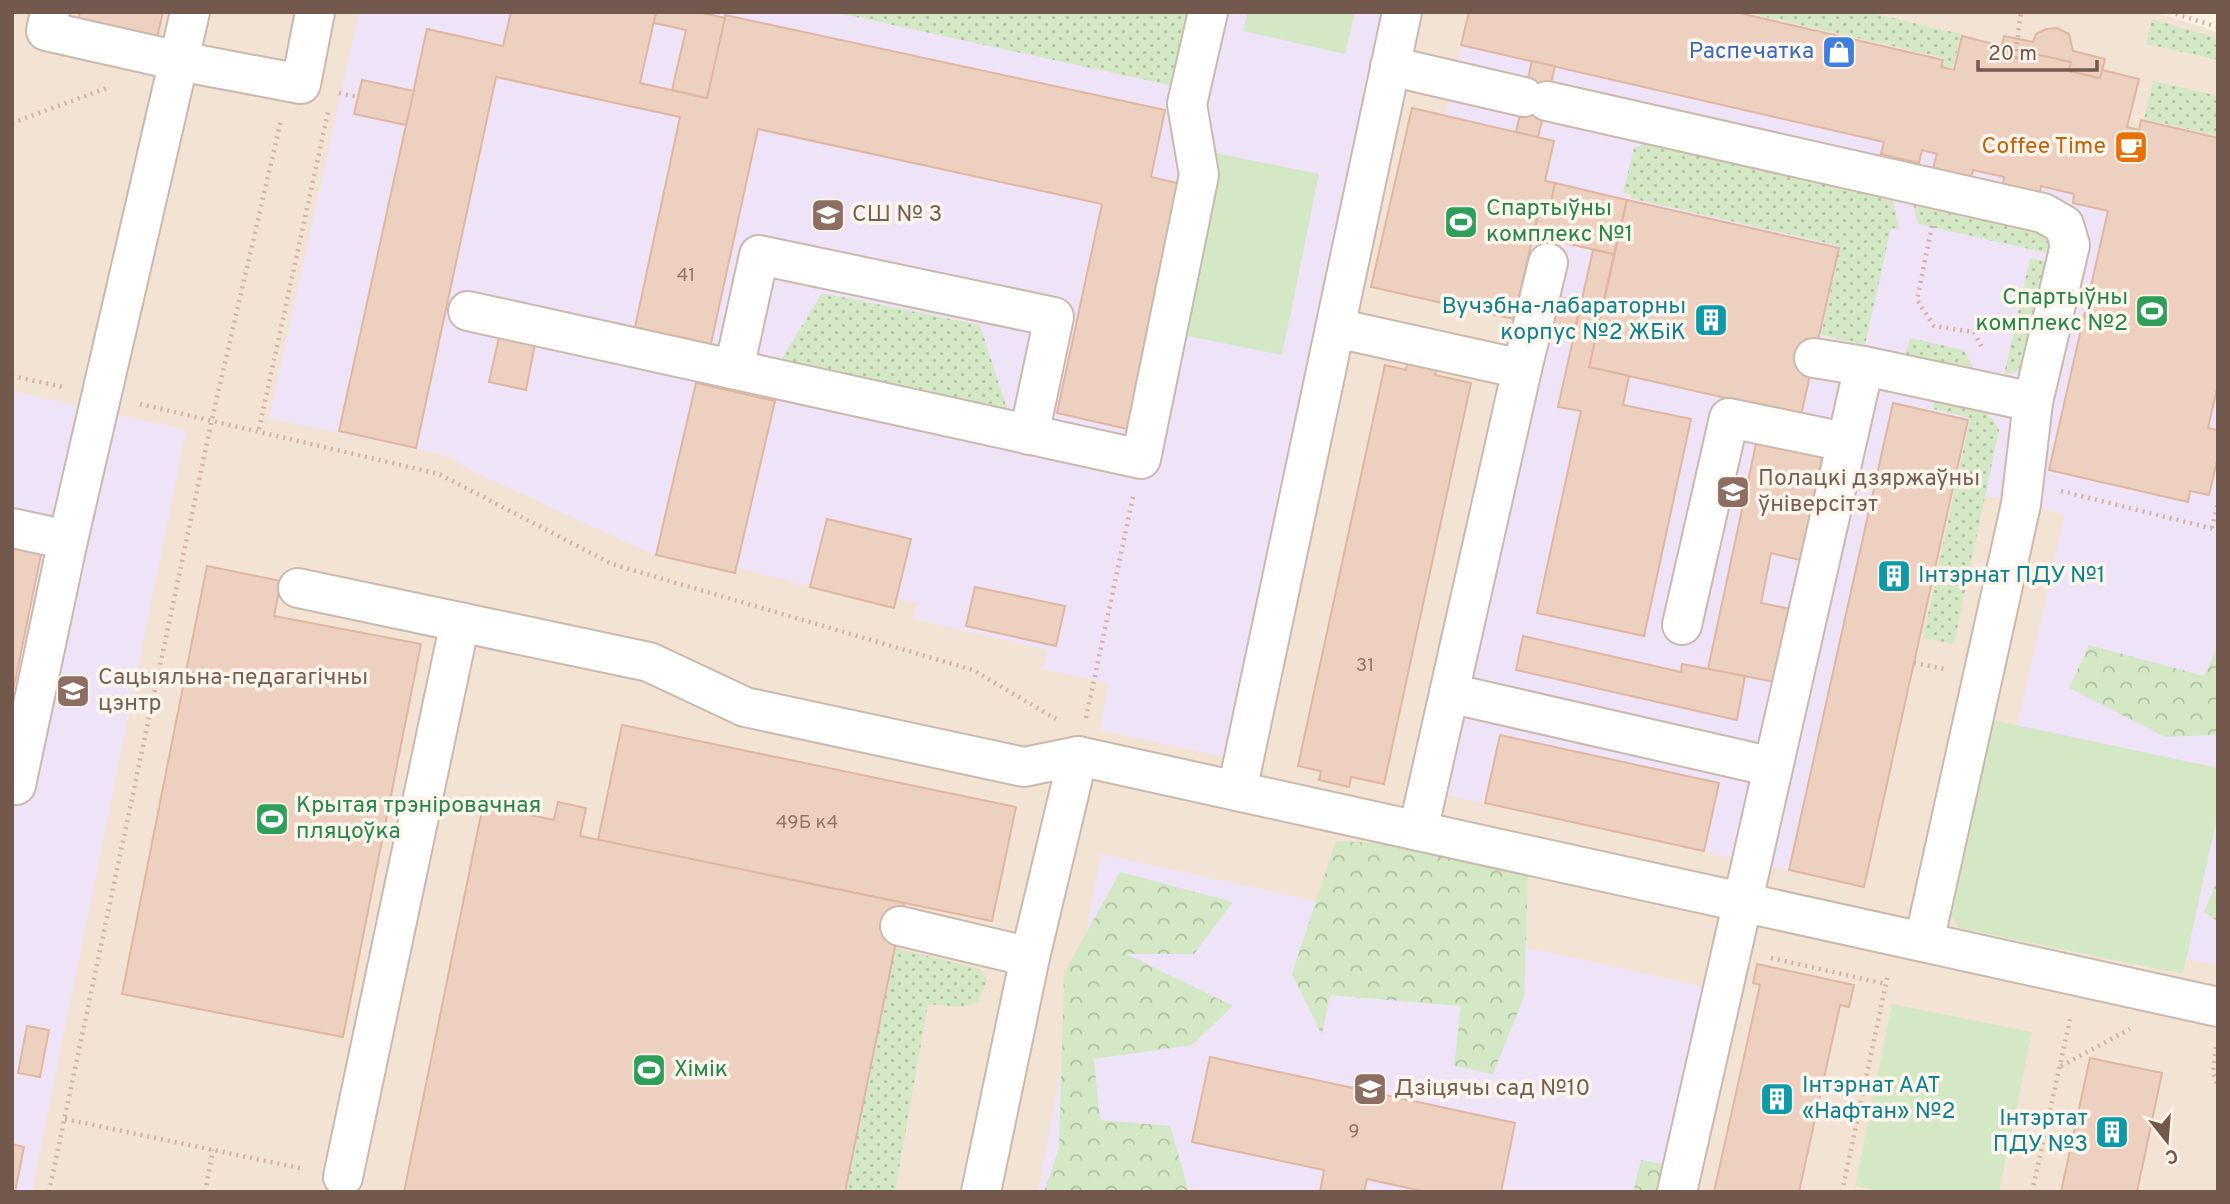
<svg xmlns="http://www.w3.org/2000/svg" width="2230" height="1204" font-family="Overpass,sans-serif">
  <defs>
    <pattern id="green-dots" width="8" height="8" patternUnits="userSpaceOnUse" patternTransform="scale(1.75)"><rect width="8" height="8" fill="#d5e8c6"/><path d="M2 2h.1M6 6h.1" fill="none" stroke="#b1bfa3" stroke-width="1.8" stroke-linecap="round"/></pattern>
    <pattern id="forest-crowns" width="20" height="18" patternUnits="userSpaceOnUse" patternTransform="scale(1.75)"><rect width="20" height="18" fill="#d5e8c6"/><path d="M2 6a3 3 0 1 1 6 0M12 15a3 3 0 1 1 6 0" fill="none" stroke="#b1bfa3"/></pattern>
  </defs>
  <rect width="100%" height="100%" fill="#fbf2e6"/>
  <polygon fill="#f2e3d5" points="12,12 2155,12 2218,32 2218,1192 12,1192"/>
  <g fill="#efe3f7">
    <polygon points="359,12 1387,12 1225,757 1100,730 1108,683 1043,669 1047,650 914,619 917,602 896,599 894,608 747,570 656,556 466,468 449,456 269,418"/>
    <polygon points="1469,12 1735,12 1943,60 1941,67 1954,70 1962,36 2001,46 2000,54 2015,58 2139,79 2128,128 2139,130 2141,120 2218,138 2218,965 2187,959 2183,974 1959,928 1948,910 1988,719 2017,726 2065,514 1953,488 1864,887 1447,795 1551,334 1514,319 1371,287 1412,108 1445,115"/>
    <polygon points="12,391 186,430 32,1192 12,1192"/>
    <polygon points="1101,854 1706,987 1662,1192 1038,1192"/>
  </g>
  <g fill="url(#green-dots)">
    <polygon points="833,12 1192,12 1174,86"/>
    <polygon points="1744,12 1867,12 1961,34 1953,68 1942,66 1944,58"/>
    <polygon points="2152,19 2218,38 2218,60 2146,44"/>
    <polygon points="2153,81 2218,96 2218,136 2144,119"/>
    <polygon points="1653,140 1892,195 1899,229 1891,228 1865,345 1821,335 1840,246 1630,198 1631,194 1623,193 1634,148"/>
    <polygon points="1913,202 2040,231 2048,242 2048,253 1918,224"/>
    <polygon points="2030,258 2047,262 2023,362 2016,372 2004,375"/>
    <polygon points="822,293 980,325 1009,415 779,363"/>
    <polygon points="1910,338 1964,350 1973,368 1906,354"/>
    <path d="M 1903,391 C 1933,397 1988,398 1999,430 L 1954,644 L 1923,638 L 1970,418 L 1933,409 L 1934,402 L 1902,395 Z"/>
    <polygon points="895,948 980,969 987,980 978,1002 960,1007 928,1004 895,1192 845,1192"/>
  </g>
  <g fill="url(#forest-crowns)">
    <polygon points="2089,645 2204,676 2218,646 2218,735 2165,737 2069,688"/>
    <polygon points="1336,841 1439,846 1528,875 1524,997 1493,1074 1454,1066 1461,1006 1330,995 1322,1035 1292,974"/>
    <polygon points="1120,872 1233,902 1194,954 1126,954 1233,1006 1192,1045 1094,1059 1100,1120 1170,1126 1189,1192 1044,1192 1059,1148 1064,973"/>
    <polygon points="2218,878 2218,919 2217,921 2204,912"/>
    <polygon points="1641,1160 1662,1164 1656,1192 1633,1192"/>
  </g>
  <g fill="#d5e8c6">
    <polygon points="1248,12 1355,12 1345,54 1243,31"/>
    <polygon points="1215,153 1319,174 1282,355 1178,334"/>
    <polygon points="1988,719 2218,768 2218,812 2183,974 1959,928 1948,910"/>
    <polygon points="1892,1004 2032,1032 1999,1192 1885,1192 1855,1186"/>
  </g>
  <g fill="#eed0c0" stroke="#e0b6a1" stroke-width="2">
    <polygon points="80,12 163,12 157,38 78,21"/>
    <polygon points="511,12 656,12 640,83 707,98 725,15 1165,110 1151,177 1186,185 1132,430 1057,413 1102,204 758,129 710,348 634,332 680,117 496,77 416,448 339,431 427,29 503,46"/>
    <polygon points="656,12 699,12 725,18 707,98 672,90 686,30 654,23"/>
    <polygon points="1469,12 1735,12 1943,60 1941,67 1954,70 1962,36 2001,46 2000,54 2015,58 2029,61 2031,53 2071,62 2069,71 2100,78 2102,70 2139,79 2127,127 2139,130 2141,120 2218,138 2218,385 2208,428 2218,430 2218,457 2209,495 2190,491 2188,502 2049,470 2108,211 2073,203 2074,194 2041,186 2040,193 2003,185 2004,177 1973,170 1971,177 1933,168 1937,154 1922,150 1919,163 1881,154 1884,142 1461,45"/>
    <polygon points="2057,28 2069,34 2073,51 2105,59 2100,78 2069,71 2071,62 2031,53 2029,61 2000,54 2004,36 2033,42 2036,34 2046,29"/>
    <polygon points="1532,61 1555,66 1538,137 1516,132"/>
    <polygon points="362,80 414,91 406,125 354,114"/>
    <polygon points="1412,108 1554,141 1545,181 1555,183 1550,208 1540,206 1514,319 1371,287"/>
    <polygon points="1555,183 1627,200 1614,254 1533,236 1540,206 1550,208"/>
    <polygon points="1627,200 1839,248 1801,415 1589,367"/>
    <polygon points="1593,250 1614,254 1589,367 1629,376 1623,405 1691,419 1644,636 1537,613 1581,411 1558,407"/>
    <polygon points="1559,297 1581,302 1573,339 1551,334"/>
    <polygon points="499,337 535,344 526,390 489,382"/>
    <polygon points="1408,360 1437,366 1435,375 1471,383 1384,784 1351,777 1349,787 1319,780 1321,771 1298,766 1385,365 1406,370"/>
    <polygon points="696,383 775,401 735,573 656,555"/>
    <polygon points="1893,403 1968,420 1864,887 1789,870"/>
    <polygon points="1757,439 1823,453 1800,560 1771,553 1761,603 1791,609 1775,682 1708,669"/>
    <polygon points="827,519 911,539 894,608 810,587"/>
    <polygon points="12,544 42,550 12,696"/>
    <polygon points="207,566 281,581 274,616 421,644 343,1037 122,994"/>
    <polygon points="975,587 1065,606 1056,646 966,626"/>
    <polygon points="1523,636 1681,672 1682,664 1745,676 1737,720 1516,670"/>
    <polygon points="622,725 1016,807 992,921 598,840"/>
    <polygon points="1500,735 1719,783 1704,851 1485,803"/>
    <polygon points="558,802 586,808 580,836 904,903 845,1192 404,1192 483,805 554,820"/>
    <polygon points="1757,964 1854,985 1849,1007 1840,1005 1799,1192 1714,1192 1760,985 1753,983"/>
    <polygon points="27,1026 49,1030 40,1077 18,1073"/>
    <polygon points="1210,1057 1515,1123 1501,1192 1426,1192 1367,1179 1364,1192 1320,1192 1324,1170 1192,1142"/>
    <polygon points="2090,1058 2162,1073 2137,1192 2061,1192"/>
    <polygon points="12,1144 24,1147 15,1192 12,1192"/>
  </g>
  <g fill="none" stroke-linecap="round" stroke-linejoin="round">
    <g stroke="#ccb9ad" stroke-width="42">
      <g id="minor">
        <polyline points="50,12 46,31 179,61 301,84 315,12"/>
        <polyline points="1390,66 1524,97"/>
        <polyline points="1547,101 2043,213 2064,225 2070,245 2033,402 2021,504 1924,942"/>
        <polyline points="468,311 1141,459 1199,175 1187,104 1208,12"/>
        <polyline points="1336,328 1522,369 1418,831"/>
        <polyline points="1814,358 1864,366"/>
        <polyline points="734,369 759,255 1054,317 1029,435"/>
        <polyline points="1522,369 1548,263"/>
        <polyline points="12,528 68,540 16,785 12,785"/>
        <polyline points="68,540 190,12"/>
        <polyline points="298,588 649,662 745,707 1024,767 1078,756 2218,1007"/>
        <polyline points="1682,625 1729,418 1845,442"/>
        <polyline points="1449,693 1773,767"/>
        <polyline points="1237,791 1402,12"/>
        <polyline points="900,926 1030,957"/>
        <polyline points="343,1177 460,622"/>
        <polyline points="981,1192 1030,957 1078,756"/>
        <polyline points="1677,1192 1864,366 2033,402"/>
      </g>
    </g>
    <g stroke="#d3b3a3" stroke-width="4.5" stroke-dasharray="2 5" stroke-linecap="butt">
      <polyline points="2169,12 2218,27"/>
      <polyline points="709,15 709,12"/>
      <polyline points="2015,58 2021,12"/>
      <polyline points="339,93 358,97"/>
      <polyline points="12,123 110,87"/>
      <polyline points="1932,226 1917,300 1934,326 1974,332 1983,350"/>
      <polyline points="12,376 63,387"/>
      <polyline points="140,404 439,474 612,564 973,670 1056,719"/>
      <polyline points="259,429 328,112"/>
      <polyline points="2061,491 2218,530"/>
      <polyline points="2212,528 2218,503"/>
      <polyline points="1914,663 1945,669"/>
      <polyline points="1086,718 1133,497"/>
      <polyline points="1771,958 1886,984"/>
      <polyline points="2216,1047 2213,1072 2218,1087"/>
      <polyline points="2061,1066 2130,1029"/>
      <polyline points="65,1119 304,1169"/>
      <polyline points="49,1192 212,419 281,120"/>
      <polyline points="205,1192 213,1150"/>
      <polyline points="1842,1192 1888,974"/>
      <polyline points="2032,1192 2071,1015"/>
    </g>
    <use href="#minor" stroke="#fff" stroke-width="38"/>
  </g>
  <defs>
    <g id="shop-square" transform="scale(1.75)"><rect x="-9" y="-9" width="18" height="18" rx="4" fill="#3f7fe0" stroke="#fef6ec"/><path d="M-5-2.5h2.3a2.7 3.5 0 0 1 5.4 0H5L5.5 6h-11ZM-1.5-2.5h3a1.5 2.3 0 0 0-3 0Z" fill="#fff"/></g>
    <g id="cafe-square" transform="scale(1.75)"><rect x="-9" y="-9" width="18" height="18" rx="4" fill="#e8710a" stroke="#fef6ec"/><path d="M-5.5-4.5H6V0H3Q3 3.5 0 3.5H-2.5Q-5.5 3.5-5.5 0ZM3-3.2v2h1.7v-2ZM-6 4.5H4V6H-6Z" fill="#fff"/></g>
    <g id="school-square" transform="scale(1.75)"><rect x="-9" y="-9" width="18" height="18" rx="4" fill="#8d6e63" stroke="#fef6ec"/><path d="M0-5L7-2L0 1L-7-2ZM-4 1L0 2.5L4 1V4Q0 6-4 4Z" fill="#fff"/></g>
    <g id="stadium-square" transform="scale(1.75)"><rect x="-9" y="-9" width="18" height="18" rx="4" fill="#2e9e5b" stroke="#fef6ec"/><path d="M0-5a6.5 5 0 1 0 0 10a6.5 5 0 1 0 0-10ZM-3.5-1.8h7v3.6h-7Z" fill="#fff"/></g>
    <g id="building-square" transform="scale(1.75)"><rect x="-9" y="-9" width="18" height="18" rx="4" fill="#0f9aa8" stroke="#fef6ec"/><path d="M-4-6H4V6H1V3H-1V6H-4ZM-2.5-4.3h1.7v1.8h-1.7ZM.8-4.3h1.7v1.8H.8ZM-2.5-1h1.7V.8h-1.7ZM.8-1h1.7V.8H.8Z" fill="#fff"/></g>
    <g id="university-square" transform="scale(1.75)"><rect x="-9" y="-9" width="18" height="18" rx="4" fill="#8d6e63" stroke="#fef6ec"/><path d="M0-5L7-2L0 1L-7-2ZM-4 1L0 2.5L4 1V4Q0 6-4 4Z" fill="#fff"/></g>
  </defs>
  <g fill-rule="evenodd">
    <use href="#shop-square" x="1839" y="52"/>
    <use href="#cafe-square" x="2131" y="147"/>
    <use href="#school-square" x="828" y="215"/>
    <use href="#stadium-square" x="1461" y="222"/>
    <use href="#stadium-square" x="2152" y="311"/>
    <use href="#building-square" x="1711" y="320"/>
    <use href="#university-square" x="1733" y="492"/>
    <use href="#building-square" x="1894" y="576"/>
    <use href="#school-square" x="73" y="691"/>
    <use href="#stadium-square" x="272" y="819"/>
    <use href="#stadium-square" x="649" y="1070"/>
    <use href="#school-square" x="1370" y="1089"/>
    <use href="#building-square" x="1777" y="1099"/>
    <use href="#building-square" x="2112" y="1132"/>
  </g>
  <g text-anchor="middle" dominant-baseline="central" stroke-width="7" stroke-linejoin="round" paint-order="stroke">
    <g font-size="19" fill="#91766a">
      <text x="686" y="276">41</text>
      <text x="1365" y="666">31</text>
      <text x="807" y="823">49Б к4</text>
      <text x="1354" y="1132">9</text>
    </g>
    <g font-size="23" fill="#366cbe" stroke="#fef6ec" text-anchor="end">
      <text x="1814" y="52">Распечатка</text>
    </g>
    <g font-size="23" fill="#c56008" stroke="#fef6ec" text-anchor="end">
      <text x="2106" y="147">Coffee Time</text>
    </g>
    <g font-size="23" fill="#27864d" stroke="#fef6ec" text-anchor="start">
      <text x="1486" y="209">Спартыўны<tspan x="1486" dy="26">комплекс №1</tspan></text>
      <text x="2128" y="298" text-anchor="end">Спартыўны<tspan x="2128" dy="26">комплекс №2</tspan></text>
      <text x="296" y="806">Крытая трэніровачная<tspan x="296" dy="26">пляцоўка</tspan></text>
      <text x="674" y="1070">Хімік</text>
    </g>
    <g font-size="23" fill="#785e54" stroke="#fef6ec" text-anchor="start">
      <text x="852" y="215">СШ № 3</text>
      <text x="1758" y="479">Полацкі дзяржаўны<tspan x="1758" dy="26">ўніверсітэт</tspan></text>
      <text x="98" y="678">Сацыяльна-педагагічны<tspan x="98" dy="26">цэнтр</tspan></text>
      <text x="1394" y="1089">Дзіцячы сад №10</text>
    </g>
    <g font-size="23" fill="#0d838f" stroke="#fef6ec" text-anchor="end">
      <text x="1686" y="307">Вучэбна-лабараторны<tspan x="1686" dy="26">корпус №2 ЖБіК</tspan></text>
      <text x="1918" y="576" text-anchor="start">Інтэрнат ПДУ №1</text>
      <text x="1802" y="1086" text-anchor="start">Інтэрнат ААТ<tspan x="1802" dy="26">«Нафтан» №2</tspan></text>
      <text x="2088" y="1119">Інтэртат<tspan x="2088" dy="26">ПДУ №3</tspan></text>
    </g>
  </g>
  <rect width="2230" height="1204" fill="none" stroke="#72584d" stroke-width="28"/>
  <g transform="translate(2167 1141) rotate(163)" stroke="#fef6ec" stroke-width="5" paint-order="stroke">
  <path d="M0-5L12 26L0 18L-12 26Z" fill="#72584d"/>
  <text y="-10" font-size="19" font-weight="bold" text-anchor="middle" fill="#72584d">С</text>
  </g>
  <path d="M1978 60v10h119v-10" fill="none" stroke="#72584d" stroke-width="3.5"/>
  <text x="1988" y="60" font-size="21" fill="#72584d" stroke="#fef6ec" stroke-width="5" paint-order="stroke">20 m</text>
</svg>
